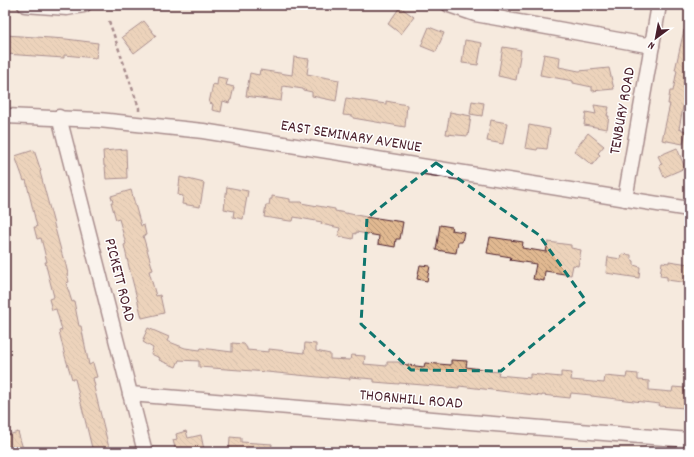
<svg xmlns="http://www.w3.org/2000/svg" width="694" height="457" font-family="Dekko,sans-serif">
  <defs>
    <pattern id="building-back-hatch" width="6" height="6" patternUnits="userSpaceOnUse"><rect width="6" height="6" fill="#e1b991"/><path d="M-1 5l2 2M0 0l6 6M5-1l2 2" fill="none" stroke="#b89677"/></pattern>
  </defs>
  <rect width="100%" height="100%" fill="#f6eade"/>
  <filter id="ink" filterUnits="userSpaceOnUse"><feTurbulence type="fractalNoise" baseFrequency=".025" numOctaves="2"/><feDisplacementMap in="SourceGraphic" scale="8" xChannelSelector="R" yChannelSelector="G"/><feConvolveMatrix kernelMatrix="1 2 1 2 8 2 1 2 1" color-interpolation-filters="sRGB"/></filter>
  <g filter="url(#ink)">
    <g fill="url(#building-back-hatch)" stroke="#4a1f2b">
      <polygon points="400,7 414,17 401,34 388,24"/>
      <polygon points="144,21 156,36 134,53 122,37"/>
      <polygon points="429,27 444,33 436,52 421,46"/>
      <polygon points="684,30 689,30 689,77 686,93 689,94 689,108 683,107 679,129 686,131 683,144 662,140 670,104 668,104 670,91 673,91 677,70 675,70"/>
      <polygon points="5,35 66,39 98,43 96,58 64,55 64,58 5,54"/>
      <polygon points="465,40 482,43 478,65 462,63"/>
      <polygon points="503,47 521,50 516,80 498,76"/>
      <polygon points="544,54 560,57 559,67 579,71 609,68 614,89 592,91 592,87 573,83 573,81 540,75"/>
      <polygon points="294,57 309,59 307,74 339,80 336,101 312,96 312,92 303,90 303,89 283,86 281,101 246,96 250,73 259,75 260,70 292,75"/>
      <polygon points="218,77 228,79 226,85 234,87 231,100 230,100 229,103 223,101 221,112 212,110 213,104 209,103 213,84 217,85"/>
      <polygon points="346,98 386,104 386,101 407,105 405,127 353,118 353,116 343,115"/>
      <polygon points="472,101 484,103 482,116 470,114"/>
      <polygon points="594,105 609,107 607,116 609,116 607,129 584,125 586,112 596,114"/>
      <polygon points="450,112 471,116 468,136 446,134"/>
      <polygon points="491,120 507,123 503,144 487,141"/>
      <polygon points="529,125 550,129 547,149 538,148 537,150 525,148"/>
      <polygon points="588,133 604,146 598,153 600,155 592,165 574,151"/>
      <polygon points="677,148 685,168 664,177 659,165 662,164 658,156"/>
      <polygon points="126,149 127,178 106,179 105,166 104,166 103,151"/>
      <polygon points="34,150 41,171 40,172 63,258 64,257 68,274 67,274 69,282 66,283 72,302 74,301 79,326 81,326 89,365 93,363 97,377 93,378 95,386 94,387 110,452 93,452 75,379 72,379 65,356 59,331 62,330 56,309 52,310 49,299 54,297 45,262 47,262 41,238 37,239 34,227 37,227 26,180 24,181 15,156"/>
      <polygon points="180,177 204,183 200,207 182,204 183,196 178,195"/>
      <polygon points="227,187 248,191 243,219 233,217 234,211 224,209"/>
      <polygon points="131,190 141,226 144,225 146,235 143,236 153,270 149,271 156,296 160,295 164,313 142,318 129,267 124,245 126,244 119,219 116,220 111,202 113,202 111,196"/>
      <polygon points="272,196 290,199 290,202 302,202 301,203 335,209 335,211 377,219 377,218 403,222 400,239 396,239 395,247 378,244 379,236 356,232 356,234 354,233 353,239 338,236 340,228 321,224 322,222 294,217 293,221 290,221 264,217 266,205 269,205 270,199 272,199"/>
      <polygon points="440,225 452,227 451,230 464,232 462,242 458,242 456,253 436,250"/>
      <polygon points="490,237 523,242 522,248 546,252 548,242 571,245 571,248 581,250 578,266 573,265 571,275 545,271 544,281 533,279 536,264 510,260 511,257 487,253"/>
      <polygon points="622,254 631,255 631,259 634,261 634,265 640,267 639,278 606,273 608,257 621,259"/>
      <polygon points="669,261 689,264 689,283 667,280 667,277 660,276 662,262 669,263"/>
      <polygon points="420,265 430,266 427,281 417,279"/>
      <polygon points="148,328 169,337 167,341 185,348 200,350 201,348 232,352 232,343 244,344 247,348 247,350 269,352 269,349 304,353 305,343 316,344 316,351 330,354 330,359 350,360 351,355 365,356 364,364 387,366 387,362 400,362 400,364 424,367 425,363 451,365 451,360 467,361 466,367 489,370 489,371 499,372 498,375 530,378 530,374 561,377 561,372 572,373 571,380 604,383 605,376 626,378 627,373 638,374 638,380 649,381 649,390 672,392 673,387 685,388 684,392 686,392 685,408 659,406 660,404 591,396 591,395 571,393 570,398 542,395 542,396 459,386 459,388 399,383 399,384 374,382 374,379 350,377 350,379 328,377 328,378 267,372 199,367 199,361 179,360 176,367 159,360 160,358 151,354 153,348 143,342 145,339 143,339"/>
      <polygon points="186,431 188,438 201,435 204,450 197,452 176,452 173,440 177,439 176,434"/>
      <polygon points="18,432 24,452 5,452 5,436"/>
      <polygon points="230,437 241,438 241,442 272,444 271,452 229,452"/>
    </g>
    <g fill="none" stroke-linecap="round" stroke-linejoin="round">
      <g stroke="#4a1f2b" stroke-width="17">
        <g id="minor">
          <polyline points="25,5 67,8 84,5"/>
          <polyline points="449,5 475,14 652,46"/>
          <polyline points="5,116 99,120 203,131 689,209"/>
          <polyline points="59,117 145,452"/>
          <polyline points="625,199 659,5"/>
          <polyline points="130,394 689,440"/>
        </g>
      </g>
      <polyline stroke="#4a1f2b" stroke-width="2.5" stroke-dasharray="4 3" stroke-linecap="butt" points="109,21 139,108 139,111"/>
      <use href="#minor" stroke="#fff" stroke-width="14"/>
    </g>
  </g>
  <path d="M0 0H694V457H0ZM 436,163 L 539,235 L 586,301 L 501,371 L 411,370 L 361,324 L 367,218 Z" fill="#f6eade" fill-opacity=".55" fill-rule="evenodd"/>
  <path fill="none" stroke="#0f766e" stroke-width="3" stroke-dasharray="8 5" stroke-linejoin="round" d="M 436,163 L 539,235 L 586,301 L 501,371 L 411,370 L 361,324 L 367,218 Z"/>
  <g text-anchor="middle" dominant-baseline="central" stroke-width="3" stroke-linejoin="round" paint-order="stroke">
    <g font-size="16" fill="#4a1f2b" stroke="#fff">
      <text transform="translate(623 111) rotate(-80)">TENBURY ROAD</text>
      <text transform="translate(351 137) rotate(9)">EAST SEMINARY AVENUE</text>
      <text transform="translate(119 280) rotate(76)">PICKETT ROAD</text>
      <text transform="translate(411 400) rotate(5)">THORNHILL ROAD</text>
    </g>
  </g>
  <rect width="694" height="457" fill="none" stroke="#fff" stroke-width="20"/>
  <rect x="10" y="10" width="674" height="437" fill="none" stroke="#4a1f2b" stroke-width="1.5" filter="url(#ink)"/>
  <g transform="translate(656 38) rotate(212)" stroke="#ffffff" stroke-width="3" paint-order="stroke">
  <path d="M0-3L7 15L0 10L-7 15Z" fill="#4a1f2b"/>
  <text y="-6" font-size="11" font-weight="bold" text-anchor="middle" fill="#4a1f2b">N</text>
  </g>
</svg>
